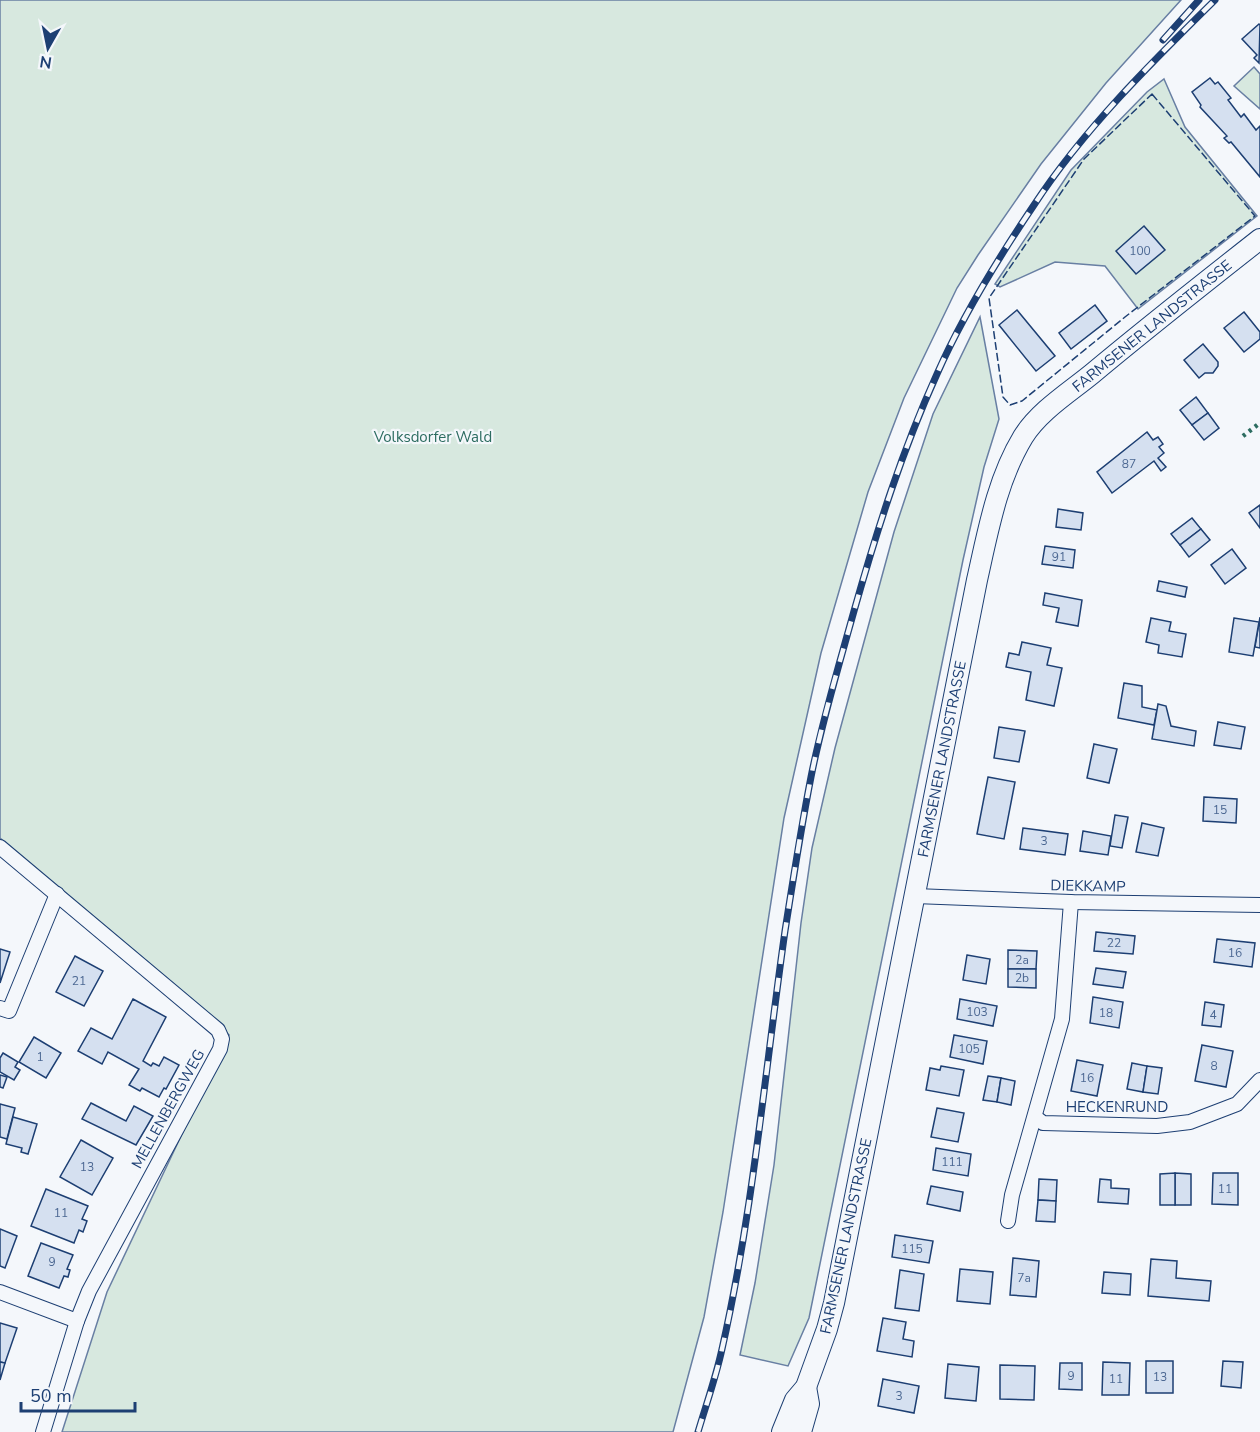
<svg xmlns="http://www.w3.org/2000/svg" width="1260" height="1432" font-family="'Nunito Sans',sans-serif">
  <rect width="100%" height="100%" fill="#f4f7fb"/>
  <g fill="#d7e8df" stroke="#687fa3" stroke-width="1.5">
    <polygon points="0,0 1181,0 1106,83 1041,164 978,255 957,288 904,398 868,492 821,653 784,818 723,1212 704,1317 673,1432 62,1432 107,1292 229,1035 0,838"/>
    <polygon points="1254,67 1260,74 1260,109 1234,86"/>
    <polygon points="1164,79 1185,127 1257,216 1138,309 1105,266 1055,262 1000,287 995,284 1071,170 1147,92"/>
    <polygon points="980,317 999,419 984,467 963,560 809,1318 788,1366 740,1355 755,1283 774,1165 801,923 812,848 835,748 894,532 933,414"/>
  </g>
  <g fill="#d5e0f0" stroke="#1d3f73" stroke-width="1.5">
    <polygon points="1259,24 1260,25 1259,63 1254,58 1257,55 1242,39"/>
    <polygon points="1210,78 1215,84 1218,82 1231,98 1228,100 1241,117 1244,114 1256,130 1260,126 1260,177 1231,142 1229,143 1224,138 1227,136 1200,107 1201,105 1192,92"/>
    <polygon points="1144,226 1165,250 1136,274 1116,251"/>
    <polygon points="1095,305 1107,321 1071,349 1059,333"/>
    <polygon points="1017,310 1055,356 1036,371 999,325"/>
    <polygon points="1244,312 1260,332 1260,339 1244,352 1224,328"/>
    <polygon points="1203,344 1218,362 1218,366 1213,373 1205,373 1199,378 1184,360"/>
    <polygon points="1196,397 1208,413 1192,425 1180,410"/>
    <polygon points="1208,413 1219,428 1204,440 1192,425"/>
    <polygon points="1147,432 1153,440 1158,437 1163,444 1159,447 1164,453 1158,458 1166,467 1161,471 1154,461 1112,493 1097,472"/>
    <polygon points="1260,505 1260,528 1249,513"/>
    <polygon points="1058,509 1083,513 1081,530 1056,527"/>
    <polygon points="1192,518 1201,529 1180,545 1171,534"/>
    <polygon points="1201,529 1210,540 1189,557 1180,545"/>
    <polygon points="1045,546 1075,550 1073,568 1042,564"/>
    <polygon points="1232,549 1246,568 1225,584 1211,565"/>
    <polygon points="1159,581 1187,587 1185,597 1157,591"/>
    <polygon points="1045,593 1082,600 1078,626 1056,622 1059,608 1043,605"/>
    <polygon points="1260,617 1260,648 1255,647"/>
    <polygon points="1151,618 1171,622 1169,631 1186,634 1182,657 1158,653 1159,645 1146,642"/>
    <polygon points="1234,618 1259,622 1253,656 1229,652"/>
    <polygon points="1022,642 1051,648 1047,665 1062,668 1054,706 1026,700 1031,672 1006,667 1009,653 1019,655"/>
    <polygon points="1124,683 1142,686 1142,707 1157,710 1154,725 1118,718"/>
    <polygon points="1158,704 1166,706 1171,726 1196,731 1194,746 1152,739"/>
    <polygon points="1218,722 1245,727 1241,749 1214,745"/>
    <polygon points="999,727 1025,731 1019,762 994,758"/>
    <polygon points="1094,744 1117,749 1109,783 1087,778"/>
    <polygon points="988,777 1015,782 1004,839 977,834"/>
    <polygon points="1204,797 1237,799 1236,823 1203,821"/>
    <polygon points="1115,815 1128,817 1122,848 1110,846"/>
    <polygon points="1142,823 1164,828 1158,856 1136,852"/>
    <polygon points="1023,828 1068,834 1065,855 1020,849"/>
    <polygon points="1083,831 1111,836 1108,855 1080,851"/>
    <polygon points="1096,932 1135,936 1133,954 1094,951"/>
    <polygon points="1217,939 1255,943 1252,967 1214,962"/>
    <polygon points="0,949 10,952 0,983"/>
    <polygon points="1008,950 1037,951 1036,969 1008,969"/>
    <polygon points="967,955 990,959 986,984 963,980"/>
    <polygon points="75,956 103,971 84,1006 56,992"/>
    <polygon points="1096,968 1126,972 1123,988 1093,984"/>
    <polygon points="1008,969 1036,969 1036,988 1008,987"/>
    <polygon points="1093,997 1123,1002 1119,1028 1090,1023"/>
    <polygon points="133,999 166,1017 143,1061 151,1066 153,1063 159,1066 164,1057 179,1065 166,1089 164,1088 159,1097 142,1088 140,1091 129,1085 139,1069 108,1052 102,1064 78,1051 91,1028 112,1039"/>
    <polygon points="960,999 997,1006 993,1026 957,1019"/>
    <polygon points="1205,1002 1224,1005 1221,1027 1202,1025"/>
    <polygon points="954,1035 987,1041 983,1064 950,1057"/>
    <polygon points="34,1037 61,1053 46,1078 19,1062"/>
    <polygon points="1202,1045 1233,1051 1226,1087 1195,1081"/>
    <polygon points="3,1053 18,1062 15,1067 20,1070 14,1080 0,1072 0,1058"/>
    <polygon points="1077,1060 1103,1065 1097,1096 1071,1091"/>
    <polygon points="1132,1063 1147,1066 1143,1092 1127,1089"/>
    <polygon points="941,1066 964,1070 959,1096 926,1090 930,1068 940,1070"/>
    <polygon points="1147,1066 1162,1068 1158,1094 1143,1092"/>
    <polygon points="0,1075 7,1077 3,1088 0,1087"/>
    <polygon points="988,1076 1001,1078 997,1102 983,1100"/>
    <polygon points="1001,1078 1015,1081 1011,1105 997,1102"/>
    <polygon points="91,1103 126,1121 134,1106 153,1116 136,1145 82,1119"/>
    <polygon points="0,1104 15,1108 7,1139 0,1137"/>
    <polygon points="937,1108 964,1113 958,1142 931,1137"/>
    <polygon points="13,1117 37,1124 28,1154 21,1152 22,1148 6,1144"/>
    <polygon points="81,1140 113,1158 92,1195 60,1177"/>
    <polygon points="936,1148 971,1154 968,1176 933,1170"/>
    <polygon points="1175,1173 1191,1174 1191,1205 1175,1205"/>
    <polygon points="1175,1173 1175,1205 1160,1205 1160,1174"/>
    <polygon points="1213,1173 1238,1173 1238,1205 1212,1204"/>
    <polygon points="1039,1179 1057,1180 1056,1201 1038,1200"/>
    <polygon points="1100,1179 1111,1180 1111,1188 1129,1189 1128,1204 1098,1202"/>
    <polygon points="931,1186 963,1192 960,1211 927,1204"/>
    <polygon points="46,1189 88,1206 82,1219 87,1221 83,1232 79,1230 74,1243 31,1226"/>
    <polygon points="1038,1200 1056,1201 1055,1222 1036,1221"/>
    <polygon points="0,1229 17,1236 5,1268 0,1266"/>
    <polygon points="895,1235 933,1241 929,1263 892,1257"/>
    <polygon points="41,1243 73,1255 67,1269 70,1270 68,1277 64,1276 59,1288 28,1276"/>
    <polygon points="1013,1258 1039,1261 1036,1297 1010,1295"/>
    <polygon points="1151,1259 1177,1261 1176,1278 1211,1281 1209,1301 1148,1296"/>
    <polygon points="960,1269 993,1272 990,1304 957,1301"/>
    <polygon points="900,1270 924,1274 919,1311 895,1308"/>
    <polygon points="1104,1272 1131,1274 1130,1295 1102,1293"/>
    <polygon points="883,1318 906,1322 903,1339 914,1341 912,1357 877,1351"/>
    <polygon points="0,1323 17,1328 5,1363 0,1362"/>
    <rect x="1146" y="1361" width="27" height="32"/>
    <polygon points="1223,1361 1243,1362 1241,1388 1221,1386"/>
    <polygon points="0,1362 5,1363 0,1380"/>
    <polygon points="1103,1362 1130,1363 1129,1395 1102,1395"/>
    <polygon points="1060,1363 1082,1363 1082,1390 1059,1389"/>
    <polygon points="948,1364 979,1367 976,1401 945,1398"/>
    <polygon points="1000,1365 1035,1366 1034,1400 1000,1399"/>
    <polygon points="883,1379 919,1386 914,1413 878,1406"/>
  </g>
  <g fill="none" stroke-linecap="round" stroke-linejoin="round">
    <g stroke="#1d3f73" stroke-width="16">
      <g id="street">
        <polyline points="0,847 218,1030 222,1039 220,1049 89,1291 77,1321 43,1432"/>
        <polyline points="915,896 1071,902 1260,905"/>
        <polyline points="0,1008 9,1011 57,894"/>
        <polyline points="1035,1117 1043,1123 1157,1126 1190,1122 1237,1104 1260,1080"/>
        <polyline points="1008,1221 1012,1195 1062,1019 1071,902"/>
        <polyline points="0,1292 77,1321"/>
      </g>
    </g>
    <g stroke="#1d3f73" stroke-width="22">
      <g id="secondary">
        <path d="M 782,1432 L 795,1400 L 806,1387 L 827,1329 L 834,1303 L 977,580 C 988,531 997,480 1023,437 C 1039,411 1070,392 1093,373 C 1148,327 1204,283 1260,239"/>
        <polyline points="801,1432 809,1404 806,1387"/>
      </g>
    </g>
    <use href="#street" stroke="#f4f7fb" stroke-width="14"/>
    <use href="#secondary" stroke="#f4f7fb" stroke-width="20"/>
    <g stroke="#1d3f73" stroke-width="7">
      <g id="rail">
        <polyline points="1163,40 1199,0"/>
        <path d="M 698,1432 C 706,1405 716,1377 722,1349 C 753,1212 765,1071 785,931 C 793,880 801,828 811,777 C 822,721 839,665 854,611 C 877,530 902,451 937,374 C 962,317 999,257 1034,205 C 1083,130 1151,63 1215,0"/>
      </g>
    </g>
    <use href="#rail" stroke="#f4f7fb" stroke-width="4.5" stroke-dasharray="14" stroke-linecap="butt"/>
    <polyline stroke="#2c6c60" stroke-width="4.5" stroke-dasharray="3 4.5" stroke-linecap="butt" points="1243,436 1260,423"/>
    <polygon stroke="#1d3f73" stroke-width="1.5" stroke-dasharray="8 3" stroke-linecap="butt" points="1152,94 1255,216 1125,317 1022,401 1010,405 1003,397 989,298 1084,159"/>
  </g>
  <g text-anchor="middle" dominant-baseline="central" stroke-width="4.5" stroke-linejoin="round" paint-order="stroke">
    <g font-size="12" fill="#4b6792">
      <text x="1140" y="251">100</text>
      <text x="1129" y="464">87</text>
      <text x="1059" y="557">91</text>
      <text x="1220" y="810">15</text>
      <text x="1044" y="841">3</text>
      <text x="1114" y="943">22</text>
      <text x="1235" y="953">16</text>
      <text x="1022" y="960">2a</text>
      <text x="1022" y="978">2b</text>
      <text x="79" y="981">21</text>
      <text x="977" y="1012">103</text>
      <text x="1106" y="1013">18</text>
      <text x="1213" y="1015">4</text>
      <text x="969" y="1049">105</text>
      <text x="40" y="1057">1</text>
      <text x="1214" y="1066">8</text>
      <text x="1087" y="1078">16</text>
      <text x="952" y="1162">111</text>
      <text x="87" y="1167">13</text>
      <text x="1225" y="1189">11</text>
      <text x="61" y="1213">11</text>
      <text x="912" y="1249">115</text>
      <text x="52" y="1262">9</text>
      <text x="1024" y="1278">7a</text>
      <text x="1071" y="1376">9</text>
      <text x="1160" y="1377">13</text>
      <text x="1116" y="1379">11</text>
      <text x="899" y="1396">3</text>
    </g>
    <g font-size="15" fill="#1d3f73" stroke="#f4f7fb">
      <text transform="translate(1152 326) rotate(-39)">FARMSENER LANDSTRASSE</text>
      <text transform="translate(942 759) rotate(-79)">FARMSENER LANDSTRASSE</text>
      <text transform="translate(1088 886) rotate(1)">DIEKKAMP</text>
      <text x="1117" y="1107">HECKENRUND</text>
      <text transform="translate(168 1109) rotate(-61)">MELLENBERGWEG</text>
      <text transform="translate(846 1236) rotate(-78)">FARMSENER LANDSTRASSE</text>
    </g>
    <g font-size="15" fill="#2c6c60" stroke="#f4f7fb">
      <text x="433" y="437">Volksdorfer Wald</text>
    </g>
  </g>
  <g transform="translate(48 48) rotate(189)" stroke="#f4f7fb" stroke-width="4.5" paint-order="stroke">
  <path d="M0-4.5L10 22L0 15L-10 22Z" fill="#1d3f73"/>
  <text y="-9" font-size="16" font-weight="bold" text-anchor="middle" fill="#1d3f73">N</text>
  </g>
  <path d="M21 1402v9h114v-9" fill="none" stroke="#1d3f73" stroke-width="3"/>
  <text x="30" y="1402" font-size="18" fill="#1d3f73" stroke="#f4f7fb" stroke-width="4.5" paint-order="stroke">50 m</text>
</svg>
